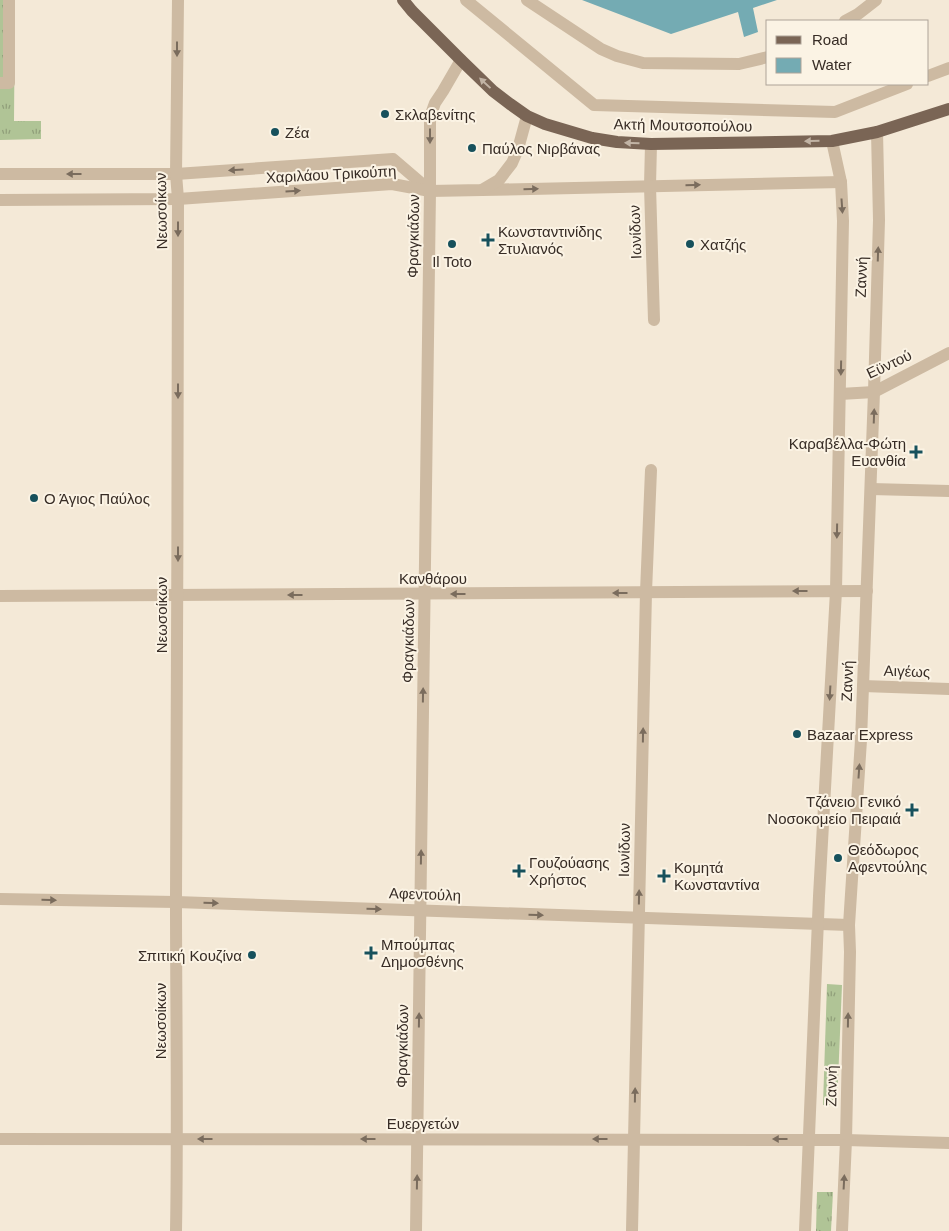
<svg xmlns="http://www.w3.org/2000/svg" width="949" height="1231" font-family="Arial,sans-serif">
  <defs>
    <pattern id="grass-tufts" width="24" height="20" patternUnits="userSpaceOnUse" patternTransform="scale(1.25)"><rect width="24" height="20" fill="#b0c496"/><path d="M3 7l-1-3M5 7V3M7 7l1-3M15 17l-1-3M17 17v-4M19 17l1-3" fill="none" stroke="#909f7a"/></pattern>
  </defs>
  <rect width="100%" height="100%" fill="#f4e9d7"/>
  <g fill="url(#grass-tufts)">
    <polygon points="0,0 15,0 14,121 41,121 41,139 0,140"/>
    <polygon points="827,984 842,985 837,1105 823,1105"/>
    <polygon points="817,1192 833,1192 831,1231 816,1231"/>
  </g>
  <polygon fill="#74abb3" points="582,0 777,0 753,8 758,32 744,37 738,12 671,34"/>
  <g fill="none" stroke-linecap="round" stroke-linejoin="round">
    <g stroke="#cdbaa2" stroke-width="12">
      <polyline points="466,0 594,105 835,112 907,84"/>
      <polyline points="527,0 601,49 617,56 643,63 739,64 768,57"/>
      <polyline points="845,21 858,14 876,0"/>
      <polyline points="928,76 949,68"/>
      <polyline points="0,83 9,83 9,0"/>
      <polyline points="651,144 650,186 654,320"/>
      <polyline points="0,174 176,174 393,159 428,189"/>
      <polyline points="482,190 841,182"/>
      <polyline points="0,200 178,199 392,184 430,191 482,190 499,180 512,163 518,149 527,116"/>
      <polyline points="840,394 874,392 949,353"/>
      <polyline points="871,489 949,491"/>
      <polyline points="0,596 867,591"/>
      <polyline points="863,686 949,689"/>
      <polyline points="0,899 176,902 849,925"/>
      <polyline points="0,1139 846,1140 949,1143"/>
      <path d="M 176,1231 C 178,1120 176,1010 176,899 C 177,666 178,432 178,199 L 176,174 L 178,0"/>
      <polyline points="416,1231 430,191 430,117 435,103 443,91 461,60"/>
      <polyline points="632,1231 646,592 651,470"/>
      <polyline points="805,1231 819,896 836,591 843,221 841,182 832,141"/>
      <polyline points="842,1231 846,1140 850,952 849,925 861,740 874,392 879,220 877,132"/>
    </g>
    <polyline stroke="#7a6555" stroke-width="12" points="403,0 412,11 461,60 493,91 510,104 527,116 545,124 592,138 617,142 651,144 832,141 877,132 949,109"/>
  </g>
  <defs><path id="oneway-solid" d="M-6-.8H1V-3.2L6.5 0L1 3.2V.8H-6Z" transform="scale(1.25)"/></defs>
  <g fill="#7a6c5d">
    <use href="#oneway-solid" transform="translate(177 49) rotate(90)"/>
    <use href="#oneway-solid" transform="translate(430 136) rotate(90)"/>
    <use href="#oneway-solid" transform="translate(236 170) rotate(176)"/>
    <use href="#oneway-solid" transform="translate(74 174) rotate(-180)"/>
    <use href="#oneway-solid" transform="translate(693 185) rotate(-1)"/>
    <use href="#oneway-solid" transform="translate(531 189) rotate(-2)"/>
    <use href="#oneway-solid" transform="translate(293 191) rotate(-4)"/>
    <use href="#oneway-solid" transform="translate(842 206) rotate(86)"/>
    <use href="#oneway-solid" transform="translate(178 229) rotate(90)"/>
    <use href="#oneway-solid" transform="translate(878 254) rotate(-88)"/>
    <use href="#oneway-solid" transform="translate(841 368) rotate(91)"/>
    <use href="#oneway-solid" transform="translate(178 391) rotate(90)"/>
    <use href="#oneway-solid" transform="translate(874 416) rotate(-88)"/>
    <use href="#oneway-solid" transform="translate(837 531) rotate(91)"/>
    <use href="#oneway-solid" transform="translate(178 554) rotate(90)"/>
    <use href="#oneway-solid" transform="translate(800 591) rotate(180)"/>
    <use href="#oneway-solid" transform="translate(620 593) rotate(180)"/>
    <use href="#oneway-solid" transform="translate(458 594) rotate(180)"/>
    <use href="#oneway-solid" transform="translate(295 595) rotate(180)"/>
    <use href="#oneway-solid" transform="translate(830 693) rotate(93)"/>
    <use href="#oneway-solid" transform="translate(423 695) rotate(-89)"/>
    <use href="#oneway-solid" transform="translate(643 735) rotate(-89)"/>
    <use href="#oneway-solid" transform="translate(859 771) rotate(-86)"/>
    <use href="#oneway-solid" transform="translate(421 857) rotate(-89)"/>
    <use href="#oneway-solid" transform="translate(639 897) rotate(-89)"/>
    <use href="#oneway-solid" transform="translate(49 900) rotate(1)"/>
    <use href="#oneway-solid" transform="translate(211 903) rotate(2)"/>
    <use href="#oneway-solid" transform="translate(374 909) rotate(2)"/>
    <use href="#oneway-solid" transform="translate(536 915) rotate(2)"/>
    <use href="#oneway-solid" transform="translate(419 1020) rotate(-89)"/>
    <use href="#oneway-solid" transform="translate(848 1020) rotate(-89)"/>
    <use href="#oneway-solid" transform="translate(635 1095) rotate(-89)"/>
    <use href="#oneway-solid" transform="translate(205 1139) rotate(-180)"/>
    <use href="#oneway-solid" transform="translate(368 1139) rotate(-180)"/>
    <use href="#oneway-solid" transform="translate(600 1139) rotate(-180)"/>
    <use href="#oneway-solid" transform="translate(780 1139) rotate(-180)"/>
    <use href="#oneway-solid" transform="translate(417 1182) rotate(-89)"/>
    <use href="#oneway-solid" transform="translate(844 1182) rotate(-87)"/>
  </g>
  <g fill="#c1b3a4">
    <use href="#oneway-solid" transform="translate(485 83) rotate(-137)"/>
    <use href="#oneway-solid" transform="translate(812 141) rotate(179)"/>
    <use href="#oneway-solid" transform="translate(632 143) rotate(-178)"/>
  </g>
  <g fill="#17515c" stroke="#fbf3e4" stroke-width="2">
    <circle cx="385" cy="114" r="5"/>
    <circle cx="275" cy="132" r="5"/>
    <circle cx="472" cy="148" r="5"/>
    <path d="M485.5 232.5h5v5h5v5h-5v5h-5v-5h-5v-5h5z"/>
    <circle cx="452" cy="244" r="5"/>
    <circle cx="690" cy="244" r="5"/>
    <path d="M913.5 444.5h5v5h5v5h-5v5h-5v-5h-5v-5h5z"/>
    <circle cx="34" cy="498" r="5"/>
    <circle cx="797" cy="734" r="5"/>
    <path d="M909.5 802.5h5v5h5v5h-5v5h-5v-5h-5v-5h5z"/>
    <circle cx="838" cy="858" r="5"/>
    <path d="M516.5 863.5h5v5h5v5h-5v5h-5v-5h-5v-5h5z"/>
    <path d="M661.5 868.5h5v5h5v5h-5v5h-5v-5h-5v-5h5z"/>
    <path d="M368.5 945.5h5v5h5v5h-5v5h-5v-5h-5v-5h5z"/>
    <circle cx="252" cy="955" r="5"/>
  </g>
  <g text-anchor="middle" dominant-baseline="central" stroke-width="4" stroke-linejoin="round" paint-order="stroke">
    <g font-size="15" fill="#372c25" stroke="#fbf3e4" text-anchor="start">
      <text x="395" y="114">Σκλαβενίτης</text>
      <text x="285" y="132">Ζέα</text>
      <text x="482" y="148">Παύλος Νιρβάνας</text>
      <text x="498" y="231">Κωνσταντινίδης<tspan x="498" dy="17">Στυλιανός</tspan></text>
      <text x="700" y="244">Χατζής</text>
      <text x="452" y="261" text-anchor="middle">Il Toto</text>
      <text x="906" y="443" text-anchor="end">Καραβέλλα-Φώτη<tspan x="906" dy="17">Ευανθία</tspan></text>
      <text x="44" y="498">Ο Άγιος Παύλος</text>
      <text x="807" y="734">Bazaar Express</text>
      <text x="901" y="801" text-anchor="end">Τζάνειο Γενικό<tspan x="901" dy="17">Νοσοκομείο Πειραιά</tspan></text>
      <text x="848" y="849">Θεόδωρος<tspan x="848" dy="17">Αφεντούλης</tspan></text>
      <text x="529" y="862">Γουζούασης<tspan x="529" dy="17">Χρήστος</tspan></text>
      <text x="674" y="867">Κομητά<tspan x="674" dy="17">Κωνσταντίνα</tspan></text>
      <text x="381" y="944">Μπούμπας<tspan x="381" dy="17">Δημοσθένης</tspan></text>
      <text x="242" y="955" text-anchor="end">Σπιτική Κουζίνα</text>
    </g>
    <g font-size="15" fill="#372c25" stroke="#fbf3e4">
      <text transform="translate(683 125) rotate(1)">Ακτή Μουτσοπούλου</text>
      <text transform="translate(331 174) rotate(-3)">Χαριλάου Τρικούπη</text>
      <text transform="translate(161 211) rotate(-91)">Νεωσοίκων</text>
      <text transform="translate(635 232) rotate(-92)">Ιωνίδων</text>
      <text transform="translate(413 236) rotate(-89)">Φραγκιάδων</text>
      <text transform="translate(861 277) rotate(-88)">Ζαννή</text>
      <text transform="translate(889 364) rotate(-25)">Εϋντού</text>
      <text x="433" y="578">Κανθάρου</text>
      <text transform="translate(161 615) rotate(-90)">Νεωσοίκων</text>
      <text transform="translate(408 641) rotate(-89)">Φραγκιάδων</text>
      <text transform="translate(907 671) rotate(2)">Αιγέως</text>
      <text transform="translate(847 681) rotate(-88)">Ζαννή</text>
      <text transform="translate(624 850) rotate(-89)">Ιωνίδων</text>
      <text transform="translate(425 894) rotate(2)">Αφεντούλη</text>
      <text transform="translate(160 1021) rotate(-90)">Νεωσοίκων</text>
      <text transform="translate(402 1046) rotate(-89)">Φραγκιάδων</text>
      <text transform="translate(831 1086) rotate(-89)">Ζαννή</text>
      <text x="423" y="1123">Ευεργετών</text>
    </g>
  </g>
  <rect x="766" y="20" width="162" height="65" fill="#fbf3e4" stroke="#ada398"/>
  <rect x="776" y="36" width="25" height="8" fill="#7a6555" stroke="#ada398"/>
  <text x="812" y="45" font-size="15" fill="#372c25">Road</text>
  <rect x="776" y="58" width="25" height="15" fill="#74abb3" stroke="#ada398"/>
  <text x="812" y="70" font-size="15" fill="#372c25">Water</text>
</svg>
